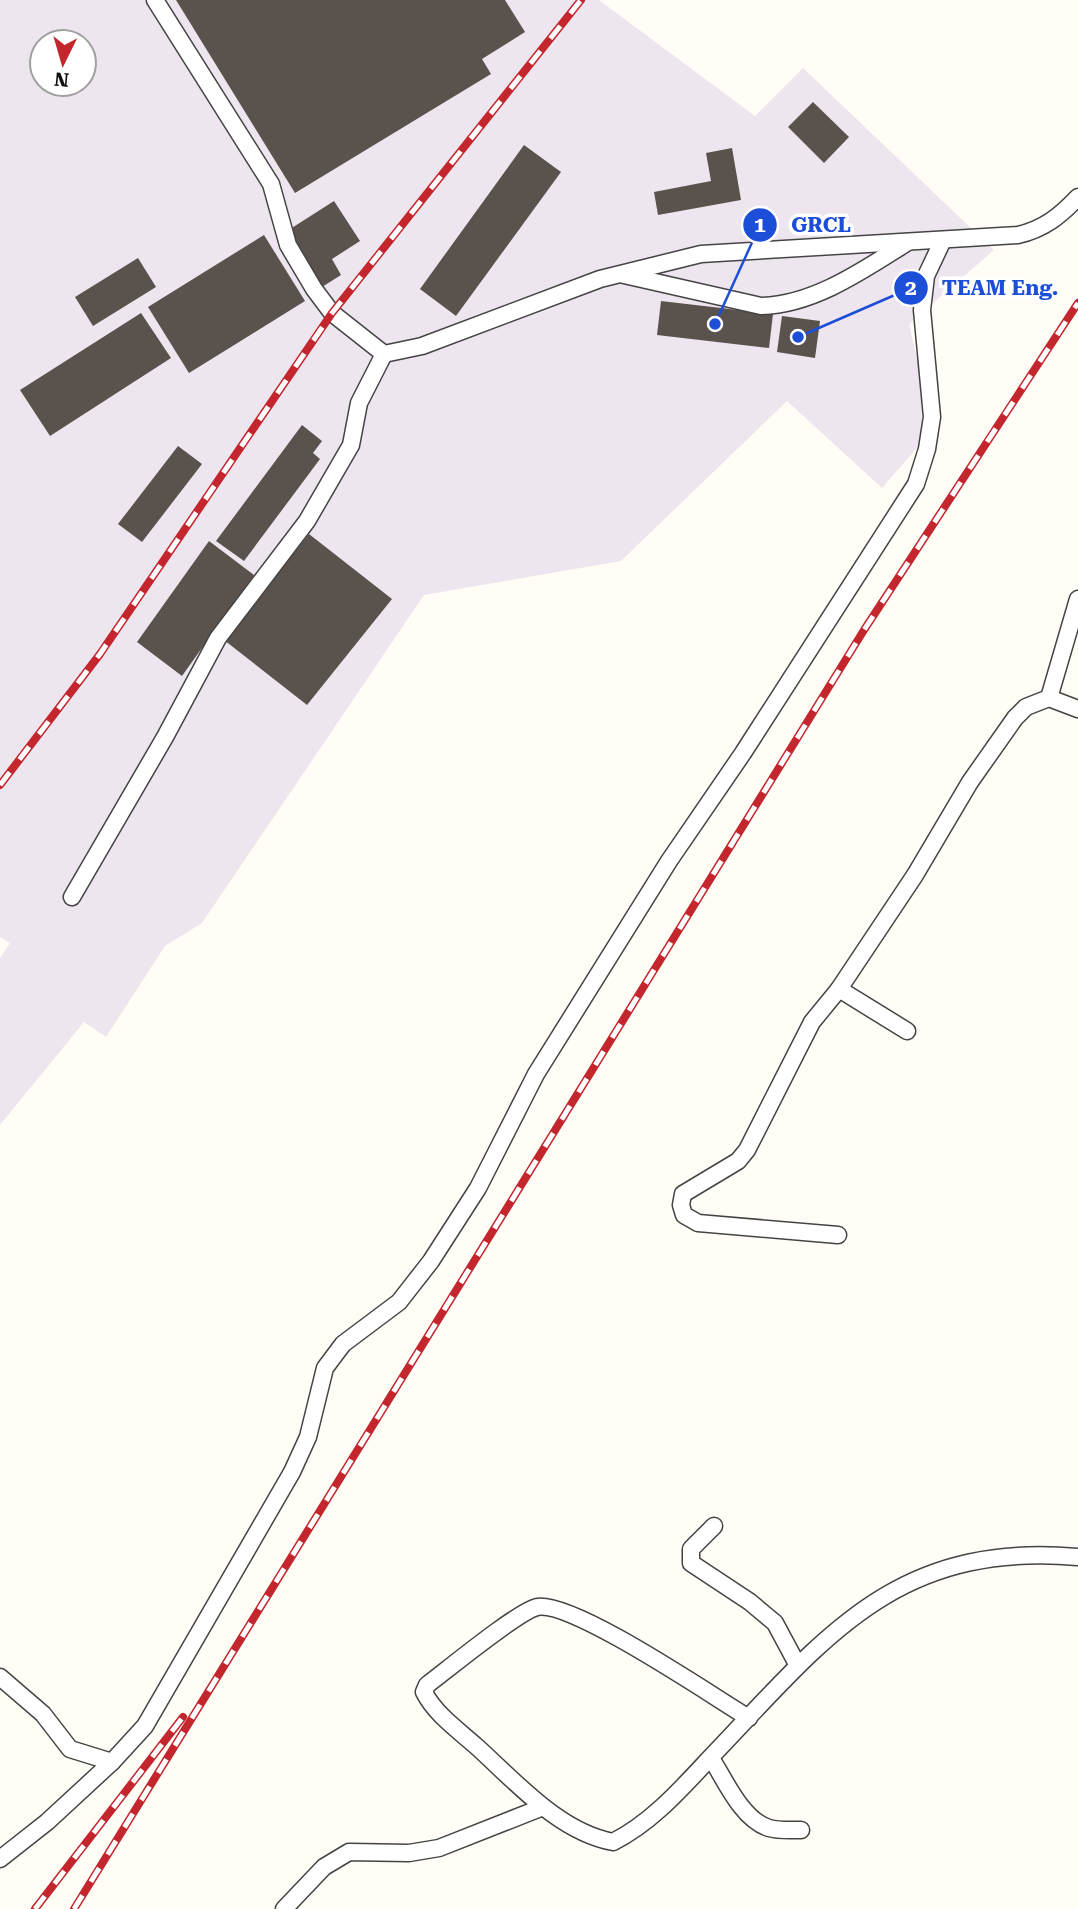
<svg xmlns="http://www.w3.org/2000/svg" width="1078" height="1909" font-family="'Roboto Serif',serif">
  <rect width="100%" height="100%" fill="#fffdf5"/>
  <path fill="#eee6ef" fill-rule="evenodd" d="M 0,0 L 599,0 L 755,116 L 803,68 L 994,250 L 909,324 L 921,376 L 922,442 L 882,488 L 787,401 L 621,561 L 424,595 L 202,923 L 165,946 L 106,1037 L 84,1022 L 0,1125 L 0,958 L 10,943 L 0,937 ZM 42,42 L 84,42 L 84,84 L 42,84 Z"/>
  <g fill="#5a524d">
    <polygon points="176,0 505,0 525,32 482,59 491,74 295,193"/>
    <polygon points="813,102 849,137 824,163 788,127"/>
    <polygon points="524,145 561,172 456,316 420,289"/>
    <polygon points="732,148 741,200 658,215 654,192 711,181 706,153"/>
    <polygon points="334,201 360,241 332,259 341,275 322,287 287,231"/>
    <polygon points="264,235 305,301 189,373 148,307"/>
    <polygon points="138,258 156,287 93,326 75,297"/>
    <polygon points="661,301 773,314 769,348 657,335"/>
    <polygon points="141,313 171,358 50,436 20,390"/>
    <polygon points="782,316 820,321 815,358 777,352"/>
    <polygon points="302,425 322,441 313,453 320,459 244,561 216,541"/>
    <polygon points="178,446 202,464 142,542 118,524"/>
    <polygon points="309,534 392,599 307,705 224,640"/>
    <polygon points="209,541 254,575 182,676 137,642"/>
  </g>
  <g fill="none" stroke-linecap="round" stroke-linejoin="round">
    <g stroke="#444" stroke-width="19">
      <g id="minor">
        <path d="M 155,0 L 271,184 L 288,245 L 314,289 L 332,313 L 384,354 L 422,346 L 600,279 L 701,254 L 1018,235 C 1044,229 1060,216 1078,197"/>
        <path d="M 624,275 L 761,306 C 814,305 865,269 908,242"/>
        <polyline points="1049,698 1078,599"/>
        <polyline points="72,897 165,737 218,638 307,521 351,445 359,403 384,354"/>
        <polyline points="839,989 907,1031"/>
        <polyline points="838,1235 698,1223 684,1215 681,1205 683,1194 738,1161 747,1150 812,1022 839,989 915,875 970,782 1015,718 1026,707 1049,698 1078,709"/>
        <polyline points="714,1526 691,1549 691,1563 750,1602 775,1623 797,1664"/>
        <polyline points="0,1677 43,1714 70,1749 112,1762"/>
        <path d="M 749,1718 C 712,1696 572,1600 537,1607 C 517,1612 447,1670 427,1685 L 424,1692 C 435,1714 458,1730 476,1746 C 516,1782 559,1832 613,1842 C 651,1823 681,1789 709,1759 C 824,1639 894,1541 1078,1557"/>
        <path d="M 711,1758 C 725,1780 742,1820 769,1828 C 779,1831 791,1830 801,1830"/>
        <polyline points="0,1859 47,1822 112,1762 145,1726 292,1472 308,1437 325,1368 343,1344 399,1302 431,1261 478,1188 536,1074 669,861 743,753 916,484 927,449 932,417 922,310 926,276 943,240"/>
        <polyline points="284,1909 324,1867 349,1852 409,1853 439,1848 543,1807"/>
      </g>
    </g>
    <use href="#minor" stroke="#fff" stroke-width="16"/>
    <g stroke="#c4262e" stroke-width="8">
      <g id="rail">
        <polyline points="0,785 100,654 332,313 581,0"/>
        <polyline points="35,1909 183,1717"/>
        <polyline points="74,1909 864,630 1078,303"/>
      </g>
    </g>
    <use href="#rail" stroke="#fff" stroke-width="5" stroke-dasharray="16" stroke-linecap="butt"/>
  </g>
  <path fill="none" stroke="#1d4ed8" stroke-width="2.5" d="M715 324L760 225M798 337L911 288"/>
  <g fill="#1d4ed8" stroke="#fff" stroke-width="2.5">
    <circle cx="715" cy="324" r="7"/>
    <circle cx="798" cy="337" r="7"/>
    <circle cx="760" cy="225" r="18"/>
    <circle cx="911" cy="288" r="18"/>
  </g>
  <g font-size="21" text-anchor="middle" font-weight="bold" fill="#fff">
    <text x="760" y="232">1</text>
    <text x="911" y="295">2</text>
  </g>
  <g font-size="21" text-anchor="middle" font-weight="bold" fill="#1d4ed8" stroke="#fff" stroke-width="7" stroke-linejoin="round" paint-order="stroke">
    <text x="821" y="232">GRCL</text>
    <text x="1000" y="295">TEAM Eng.</text>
  </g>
  <g transform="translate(63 63) rotate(185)"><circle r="33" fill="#ffffff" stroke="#a0a0a0" stroke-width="2"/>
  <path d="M0-5L12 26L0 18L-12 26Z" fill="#c4262e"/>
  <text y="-10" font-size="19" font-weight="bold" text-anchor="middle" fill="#111111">N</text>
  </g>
</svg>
